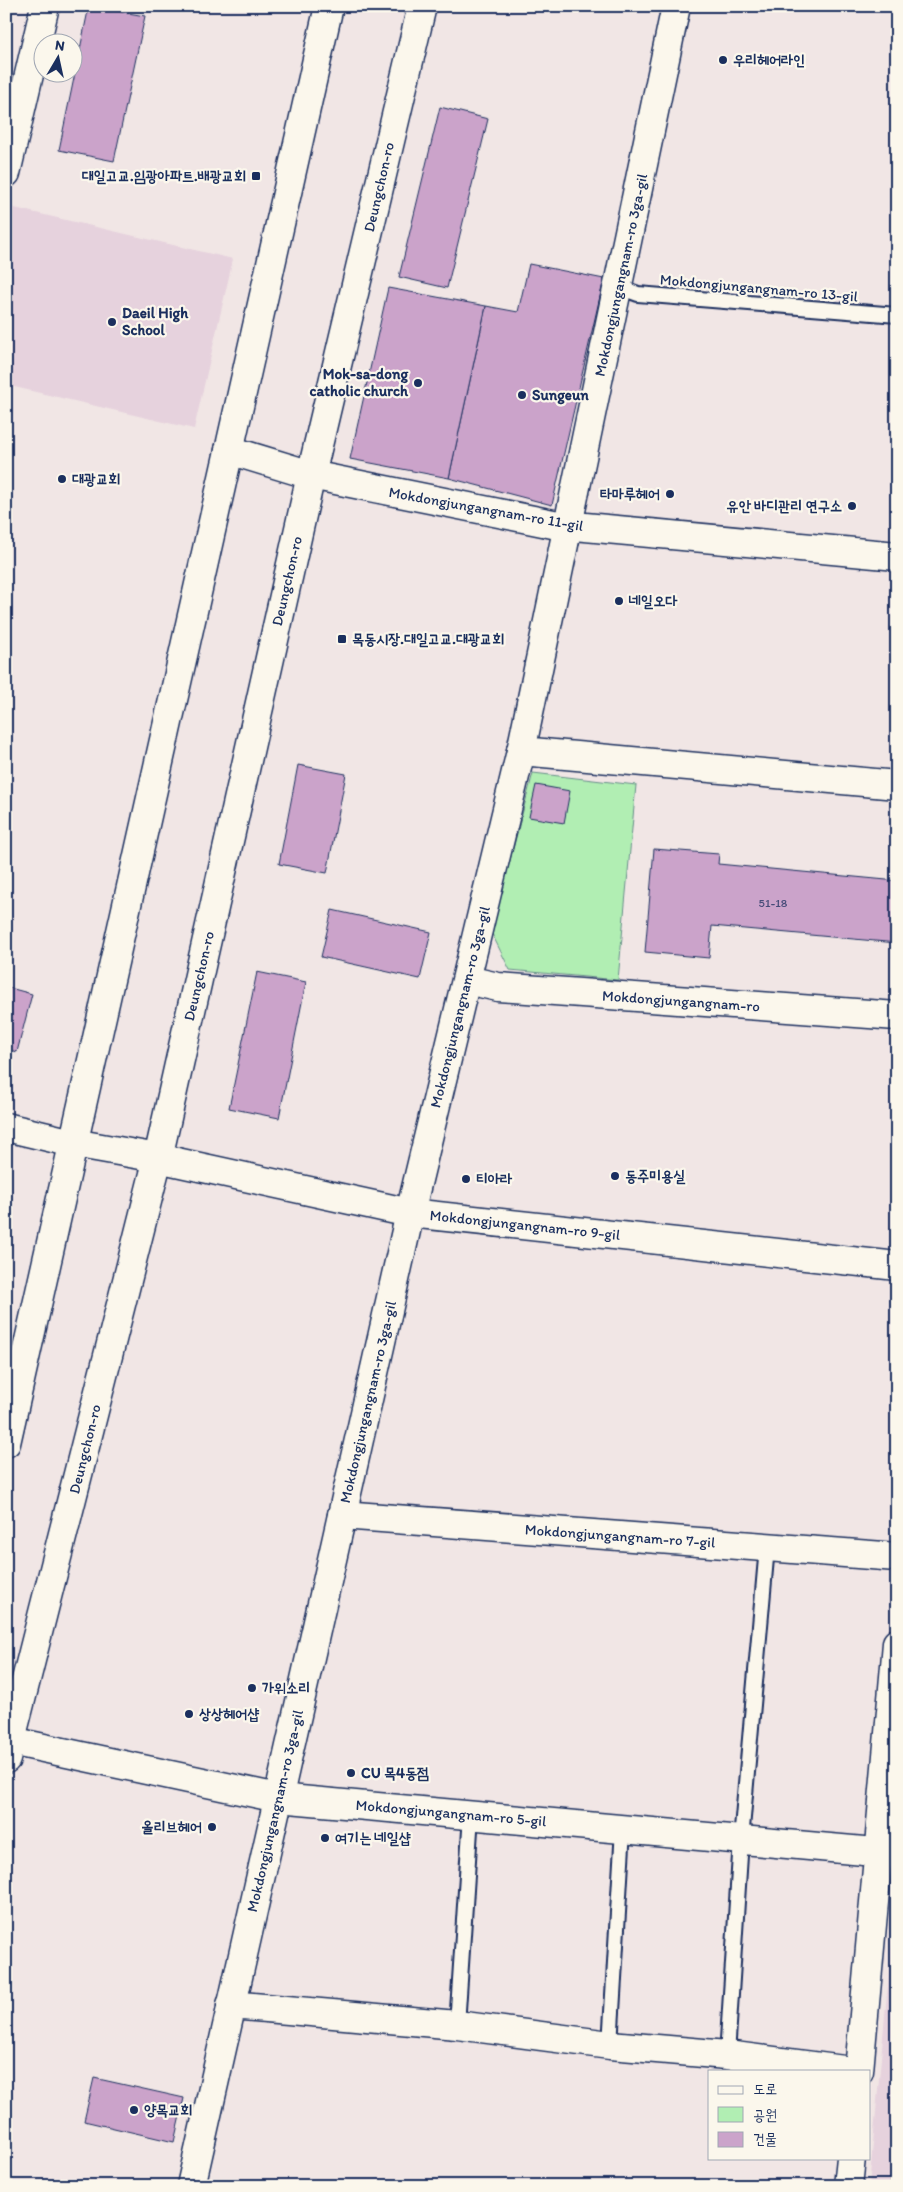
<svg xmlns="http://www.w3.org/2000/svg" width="903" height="2192" font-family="Itim,'Poor Story',sans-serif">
  <rect width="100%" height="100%" fill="#f1e6e5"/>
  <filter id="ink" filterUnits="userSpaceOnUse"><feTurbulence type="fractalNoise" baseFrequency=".02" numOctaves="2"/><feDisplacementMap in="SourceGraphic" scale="10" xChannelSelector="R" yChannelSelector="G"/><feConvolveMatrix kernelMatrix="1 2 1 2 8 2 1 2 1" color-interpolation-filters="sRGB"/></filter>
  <g filter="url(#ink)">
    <g fill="#e6d2dd">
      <polygon points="6,206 233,259 194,429 6,385"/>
      <polygon points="897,1888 897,2186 869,2186"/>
    </g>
    <polygon fill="#b1eeb3" stroke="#668e88" points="533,773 636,785 618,980 510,970 491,932"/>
    <g fill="#cba3ca" stroke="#1b2f5e">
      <polygon points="89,6 145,16 114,161 59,150"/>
      <polygon points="440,107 488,119 447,288 399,277"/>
      <polygon points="529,264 604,279 552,505 449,478 486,306 518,312"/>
      <polygon points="388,288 486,306 449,478 350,459"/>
      <polygon points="298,765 346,774 327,873 279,864"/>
      <polygon points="536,785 570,791 564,823 529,817"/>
      <polygon points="654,849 719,854 718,864 897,881 897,943 712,926 709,958 645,952"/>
      <polygon points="332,910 431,932 420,979 321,957"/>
      <polygon points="257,972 306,982 279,1118 229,1108"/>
      <polygon points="6,987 32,994 17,1052 6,1049"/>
      <polygon points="94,2078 184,2098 174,2142 84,2121"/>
      <polygon points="897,2119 897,2186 890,2186"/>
    </g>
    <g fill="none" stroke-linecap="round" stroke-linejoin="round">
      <g stroke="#1b2f5e" stroke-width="18">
        <g id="lane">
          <polyline points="619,287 638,294 897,315"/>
          <polyline points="457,2025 471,1815"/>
          <polyline points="610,2045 623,1829"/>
          <polyline points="727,2055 741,1840 767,1547"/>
        </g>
      </g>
      <g stroke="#1b2f5e" stroke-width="31">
        <g id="street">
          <polyline points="6,173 45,6"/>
          <polyline points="521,751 897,785"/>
          <polyline points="467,980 498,987 897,1016"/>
          <polyline points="6,1127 73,1143 158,1158 410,1213 897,1266"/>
          <polyline points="342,1515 897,1557"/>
          <polyline points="6,1740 278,1798 897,1854"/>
          <polyline points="231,2005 457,2025 610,2045 727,2055 852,2071"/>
          <polyline points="859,2071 897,1643"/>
          <polyline points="191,2186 410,1213 521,751 676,6"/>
          <polyline points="848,2186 851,2158"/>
        </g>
      </g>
      <g stroke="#1b2f5e" stroke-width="31">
        <g id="secondary">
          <polyline points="229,450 311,475 553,524 897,556"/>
          <polyline points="6,1443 329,6"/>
          <polyline points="6,1759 158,1158 311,475 422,6"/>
        </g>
      </g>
      <use href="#lane" stroke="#fbf7ec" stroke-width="14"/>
      <use href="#street" stroke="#fbf7ec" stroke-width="28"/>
      <use href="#secondary" stroke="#fbf7ec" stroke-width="28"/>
    </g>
  </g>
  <g fill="#1b2f5e" stroke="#fbf7ec" stroke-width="2">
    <circle cx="723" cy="60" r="5"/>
    <rect x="251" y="171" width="10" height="10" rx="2.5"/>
    <circle cx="112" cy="322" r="5"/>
    <circle cx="418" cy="383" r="5"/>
    <circle cx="522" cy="395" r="5"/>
    <circle cx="62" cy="479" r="5"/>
    <circle cx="670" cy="494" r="5"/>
    <circle cx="852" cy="506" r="5"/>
    <circle cx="619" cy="601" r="5"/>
    <rect x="337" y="634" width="10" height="10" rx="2.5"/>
    <circle cx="615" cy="1176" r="5"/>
    <circle cx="466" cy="1179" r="5"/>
    <circle cx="252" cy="1688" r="5"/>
    <circle cx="189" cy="1714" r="5"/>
    <circle cx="351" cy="1773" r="5"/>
    <circle cx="212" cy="1827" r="5"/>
    <circle cx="325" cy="1838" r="5"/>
    <circle cx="134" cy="2110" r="5"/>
  </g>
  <g text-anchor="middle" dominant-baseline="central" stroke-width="4.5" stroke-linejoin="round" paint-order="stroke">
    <g font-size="12" fill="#474c79">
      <text x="773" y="903">51-18</text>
    </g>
    <g font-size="15" font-weight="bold" fill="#1b2f5e" stroke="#fbf7ec" text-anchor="start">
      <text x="733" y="60">우리헤어라인</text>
      <text x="246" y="176" text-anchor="end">대일고교.임광아파트.배광교회</text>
      <text x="122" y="313">Daeil High<tspan x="122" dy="17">School</tspan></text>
      <text x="408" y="374" text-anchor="end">Mok-sa-dong<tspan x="408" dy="17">catholic church</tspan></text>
      <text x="532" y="395">Sungeun</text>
      <text x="72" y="479">대광교회</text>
      <text x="660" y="494" text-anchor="end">타마루헤어</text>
      <text x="842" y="506" text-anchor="end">유안 바디관리 연구소</text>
      <text x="629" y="601">네일오다</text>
      <text x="352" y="639">목동시장.대일고교.대광교회</text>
      <text x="625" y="1176">동주미용실</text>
      <text x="476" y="1179">티아라</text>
      <text x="262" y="1688">가위소리</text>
      <text x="199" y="1714">상상헤어샵</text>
      <text x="361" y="1773">CU 목4동점</text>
      <text x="202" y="1827" text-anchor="end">올리브헤어</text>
      <text x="335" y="1838">여기는 네일샵</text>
      <text x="144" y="2110">양목교회</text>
    </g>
    <g font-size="15" fill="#1b2f5e" stroke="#fbf7ec">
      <text transform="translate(379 187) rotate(-77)">Deungchon-ro</text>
      <text transform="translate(621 275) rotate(-78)">Mokdongjungangnam-ro 3ga-gil</text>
      <text transform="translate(759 288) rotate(5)">Mokdongjungangnam-ro 13-gil</text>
      <text transform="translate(486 509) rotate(10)">Mokdongjungangnam-ro 11-gil</text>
      <text transform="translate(287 581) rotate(-77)">Deungchon-ro</text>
      <text transform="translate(199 976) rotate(-77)">Deungchon-ro</text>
      <text transform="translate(681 1001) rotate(4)">Mokdongjungangnam-ro</text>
      <text transform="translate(460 1007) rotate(-76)">Mokdongjungangnam-ro 3ga-gil</text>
      <text transform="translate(525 1225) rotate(6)">Mokdongjungangnam-ro 9-gil</text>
      <text transform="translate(368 1402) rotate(-77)">Mokdongjungangnam-ro 3ga-gil</text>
      <text transform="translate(85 1449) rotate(-76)">Deungchon-ro</text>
      <text transform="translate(620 1536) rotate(4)">Mokdongjungangnam-ro 7-gil</text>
      <text transform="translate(275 1811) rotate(-77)">Mokdongjungangnam-ro 3ga-gil</text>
      <text transform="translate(451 1813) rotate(5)">Mokdongjungangnam-ro 5-gil</text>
    </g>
  </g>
  <rect width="903" height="2192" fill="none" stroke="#fbf7ec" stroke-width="25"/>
  <rect x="12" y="12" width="878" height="2167" fill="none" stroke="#1b2f5e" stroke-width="2" filter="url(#ink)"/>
  <rect x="708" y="2070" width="162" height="90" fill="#fbf7ec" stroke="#a1a7b3"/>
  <rect x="718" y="2086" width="25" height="8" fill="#fbf7ec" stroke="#a1a7b3"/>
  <text x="753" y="2094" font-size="15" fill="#1b2f5e">도로</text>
  <rect x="718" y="2107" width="25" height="15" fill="#b1eeb3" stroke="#a1a7b3"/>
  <text x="753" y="2120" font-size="15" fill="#1b2f5e">공원</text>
  <rect x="718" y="2132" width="25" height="15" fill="#cba3ca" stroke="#a1a7b3"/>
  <text x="753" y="2144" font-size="15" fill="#1b2f5e">건물</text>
  <g transform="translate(58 58) rotate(9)"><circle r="24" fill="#fbf7ec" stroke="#a1a7b3"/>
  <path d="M0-4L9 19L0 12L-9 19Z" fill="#1b2f5e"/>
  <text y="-8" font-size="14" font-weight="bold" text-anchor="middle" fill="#1b2f5e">N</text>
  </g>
</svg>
